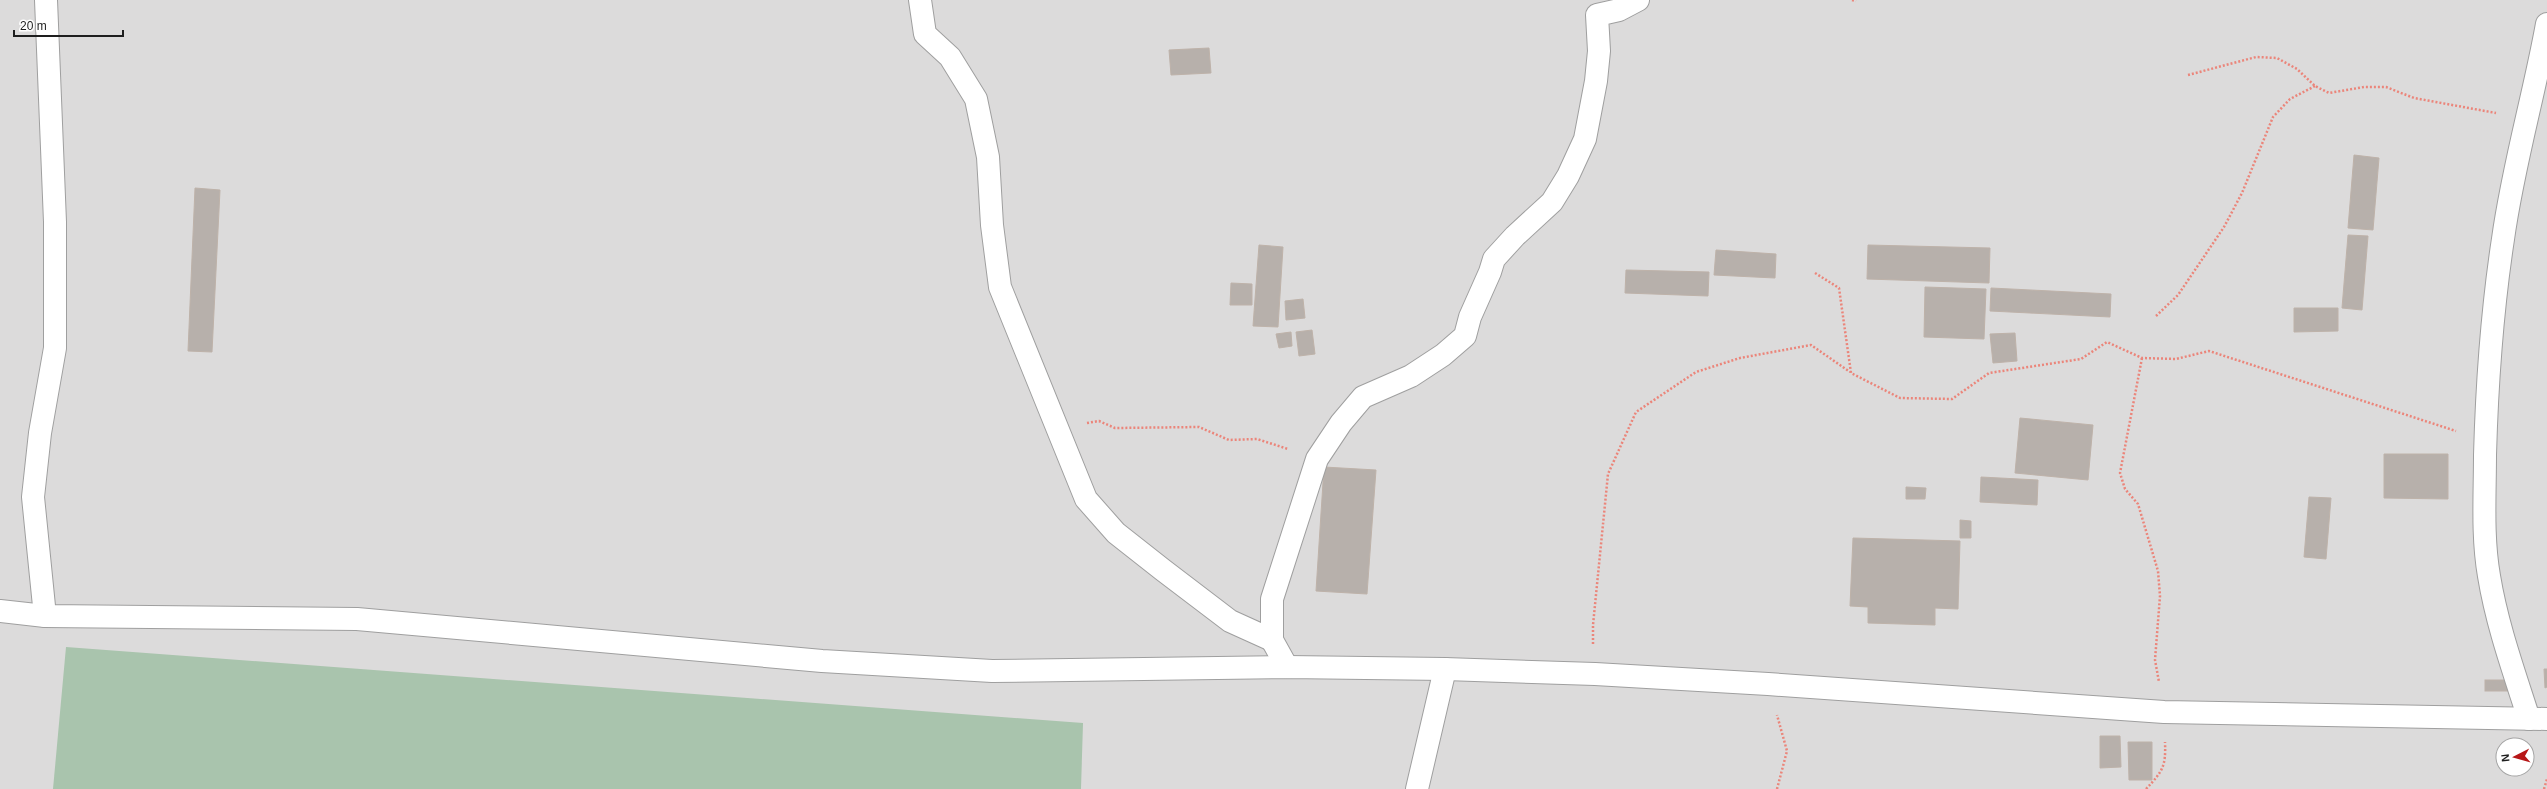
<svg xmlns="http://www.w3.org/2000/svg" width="2547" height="789" font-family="Arial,sans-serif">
  <rect width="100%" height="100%" fill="#eeebe5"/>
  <path fill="#dcdbdb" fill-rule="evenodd" d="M 0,0 L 2547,0 L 2547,789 L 0,789 ZM 2503,745 L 2527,745 L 2527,769 L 2503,769 Z"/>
  <polygon fill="#a9c4ad" points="66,647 1083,723 1081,789 53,789"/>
  <g fill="#b7b0ab" stroke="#beb2a9">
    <polygon points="1209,48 1211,73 1171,75 1169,50"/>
    <polygon points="2354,155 2379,158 2373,230 2348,228"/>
    <polygon points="195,188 220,190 212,352 188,351"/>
    <polygon points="2348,235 2368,236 2362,310 2342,308"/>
    <polygon points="1259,245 1283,247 1278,327 1253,326"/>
    <polygon points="1868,245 1990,248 1989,283 1867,279"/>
    <polygon points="1716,250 1776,254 1775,278 1714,275"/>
    <polygon points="1626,270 1709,272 1708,296 1625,293"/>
    <polygon points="1231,283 1252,284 1252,305 1230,305"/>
    <polygon points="1925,287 1986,289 1984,339 1924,337"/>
    <polygon points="1991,288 2111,294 2110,317 1990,311"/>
    <polygon points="1303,299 1305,318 1286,320 1285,301"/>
    <polygon points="2294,308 2338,308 2338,331 2294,332"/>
    <polygon points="1312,330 1315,354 1299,356 1296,332"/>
    <polygon points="1291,332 1292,346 1279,348 1276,334"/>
    <polygon points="2015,333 2017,361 1993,363 1990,334"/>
    <polygon points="2020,418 2093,425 2088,480 2015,473"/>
    <polygon points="2384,454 2448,454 2448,499 2384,498"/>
    <polygon points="1324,467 1376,470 1367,594 1316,591"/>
    <polygon points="1981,477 2038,480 2037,505 1980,502"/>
    <polygon points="1906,487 1926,488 1925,499 1906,499"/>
    <polygon points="2309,497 2331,498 2326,559 2304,557"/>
    <polygon points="1960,520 1971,521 1971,538 1960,538"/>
    <polygon points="1853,538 1960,541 1958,609 1935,608 1935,625 1868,623 1868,607 1850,606"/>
    <polygon points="2544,669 2547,669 2547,687 2545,688"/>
    <rect x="2485" y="680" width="23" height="11"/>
    <polygon points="2100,736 2120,736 2121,767 2100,768"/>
    <polygon points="2128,742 2152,742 2152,780 2129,780"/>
  </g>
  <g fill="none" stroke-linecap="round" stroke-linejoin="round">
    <g stroke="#9f9f9f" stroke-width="24">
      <g id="minor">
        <polyline points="920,0 925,34 950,57 976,99 988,157 992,225 1000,287 1086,499 1116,533 1163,570 1230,621 1272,640"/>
        <polyline points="0,611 45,616 357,619 822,661 992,671 1287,667 1445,669 1595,674 1768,684 2164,712 2547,719"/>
        <polyline points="45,616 33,497 40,433 55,348 55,222 46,0"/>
        <polyline points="1287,667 1272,640 1272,599 1317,459 1341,423 1363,397 1411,376 1443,355 1465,336 1470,317 1490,272 1494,259 1515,236 1552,202 1568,176 1585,139 1596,81 1599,51 1597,15 1619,10 1638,0"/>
        <path d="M 2529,719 C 2514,672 2497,625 2489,576 C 2482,536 2485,495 2485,455 C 2487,383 2492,311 2503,239 C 2513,166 2534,96 2547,24"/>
        <polyline points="1417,789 1445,669"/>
      </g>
    </g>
    <g stroke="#eb857a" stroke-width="2.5" stroke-dasharray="2 2" stroke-linecap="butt">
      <polyline points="1852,0 1856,1"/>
      <polyline points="2188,75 2256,57 2277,58 2297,69 2315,86 2329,93 2364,87 2386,87 2414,98 2496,113"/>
      <polyline points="1815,273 1839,288 1851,373 1900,398 1952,399 1989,373 2081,359 2107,342 2142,358 2176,359 2209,351 2456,431"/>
      <polyline points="2156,316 2178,295 2224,227 2242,193 2273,117 2290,99 2315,86"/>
      <polyline points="2142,358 2120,473 2125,489 2138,504 2158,571 2160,596 2155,660 2159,682"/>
      <polyline points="1087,423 1099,421 1115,428 1199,427 1229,440 1257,439 1288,449"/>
      <polyline points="1593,644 1593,625 1608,474 1636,412 1696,372 1740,358 1811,345 1850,372"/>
      <polyline points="1777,789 1787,751 1777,715"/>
      <path d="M 2146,789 C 2163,771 2166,766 2165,742"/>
      <polyline points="2544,789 2547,779"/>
    </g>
    <use href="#minor" stroke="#fff" stroke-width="22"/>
  </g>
  <g transform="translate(2515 757) rotate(264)"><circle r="19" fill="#ffffff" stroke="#a5a5a5"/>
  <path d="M0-3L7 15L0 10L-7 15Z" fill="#b71617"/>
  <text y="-6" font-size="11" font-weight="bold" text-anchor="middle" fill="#1e1e1e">N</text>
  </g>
  <path d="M14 30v6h109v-6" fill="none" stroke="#1e1e1e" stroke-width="2"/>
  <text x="20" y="30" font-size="12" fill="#1e1e1e" stroke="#ffffff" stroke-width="3" paint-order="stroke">20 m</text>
</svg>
